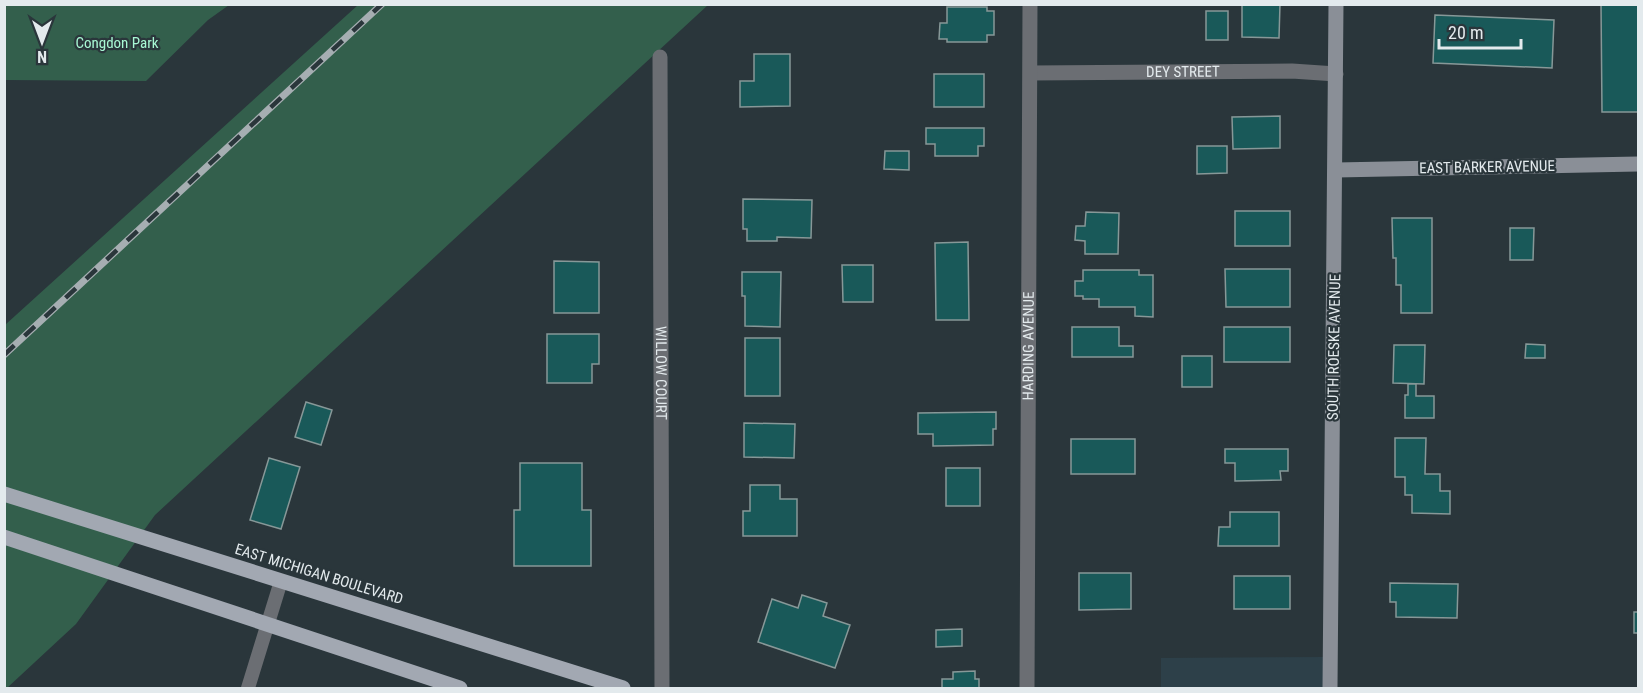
<svg xmlns="http://www.w3.org/2000/svg" width="1643" height="693" font-family="'Roboto Condensed',sans-serif">
  <rect width="100%" height="100%" fill="#2a363b"/>
  <polygon fill="#2d4049" points="1325,657 1323,688 1161,688 1161,658"/>
  <g fill="#335f4c">
    <polygon points="5,4 229,4 229,5 208,20 146,81 5,80"/>
    <polygon points="358,5 708,5 155,515 76,624 7,688 5,688 5,325"/>
  </g>
  <g fill="#195959" stroke="#879898" stroke-width="1.5">
    <polygon points="1242,4 1280,4 1279,38 1242,37"/>
    <polygon points="1601,4 1638,4 1638,112 1602,112"/>
    <polygon points="947,7 987,7 987,11 994,11 994,35 987,35 987,42 947,42 947,39 939,39 940,23 947,23"/>
    <rect x="1206" y="11" width="22" height="29"/>
    <polygon points="1435,15 1554,20 1552,68 1433,63"/>
    <polygon points="754,54 790,54 790,106 740,107 740,81 754,81"/>
    <rect x="934" y="74" width="50" height="33"/>
    <polygon points="1280,116 1280,148 1233,149 1232,117"/>
    <polygon points="926,128 984,128 984,146 978,146 978,156 935,156 935,144 926,144"/>
    <polygon points="1197,146 1227,146 1227,173 1197,174"/>
    <polygon points="885,151 909,151 909,170 884,169"/>
    <polygon points="743,199 812,200 811,238 777,237 777,241 747,241 747,229 743,229"/>
    <rect x="1235" y="211" width="55" height="35"/>
    <polygon points="1086,212 1119,213 1118,254 1085,254 1085,241 1075,240 1076,226 1085,226"/>
    <polygon points="1392,218 1432,218 1432,313 1401,313 1401,285 1396,285 1396,258 1393,258"/>
    <polygon points="1510,228 1534,228 1533,260 1510,260"/>
    <polygon points="968,242 969,320 936,320 935,243"/>
    <polygon points="554,261 599,262 599,313 554,313"/>
    <polygon points="842,265 873,265 873,302 843,302"/>
    <polygon points="1225,269 1290,269 1290,307 1226,307"/>
    <polygon points="1083,270 1139,270 1139,275 1153,275 1153,317 1135,316 1135,307 1099,307 1099,299 1083,299 1083,296 1075,296 1075,281 1083,281"/>
    <polygon points="742,272 781,272 780,327 745,326 745,296 742,296"/>
    <polygon points="1072,327 1119,327 1119,346 1133,346 1133,357 1072,357"/>
    <rect x="1224" y="327" width="66" height="35"/>
    <polygon points="547,334 599,334 599,364 592,364 592,383 547,383"/>
    <rect x="745" y="338" width="35" height="58"/>
    <polygon points="1526,344 1545,345 1545,358 1525,358"/>
    <polygon points="1394,345 1425,345 1424,384 1393,383"/>
    <rect x="1182" y="356" width="30" height="31"/>
    <polygon points="1408,384 1416,384 1416,396 1434,396 1434,418 1405,418 1405,395 1408,395"/>
    <polygon points="306,402 332,410 321,445 295,437"/>
    <polygon points="996,412 996,429 993,429 993,445 933,446 933,434 918,434 918,413"/>
    <polygon points="744,423 795,424 794,458 744,457"/>
    <polygon points="1395,438 1426,438 1425,474 1440,474 1440,491 1450,491 1450,514 1412,513 1412,495 1405,495 1405,477 1395,477"/>
    <rect x="1071" y="439" width="64" height="35"/>
    <polygon points="1225,449 1288,449 1288,471 1280,471 1281,480 1235,481 1235,463 1225,463"/>
    <polygon points="269,458 300,467 281,529 250,520"/>
    <polygon points="520,463 582,463 582,510 591,510 591,566 514,566 514,510 520,510"/>
    <rect x="946" y="468" width="34" height="38"/>
    <polygon points="750,485 780,485 780,499 797,499 797,536 743,536 743,511 750,511"/>
    <polygon points="1230,512 1279,512 1279,546 1218,546 1219,527 1230,527"/>
    <polygon points="1079,573 1131,573 1131,609 1079,610"/>
    <rect x="1234" y="576" width="56" height="33"/>
    <polygon points="1390,583 1458,584 1457,618 1396,617 1396,602 1390,602"/>
    <polygon points="802,595 827,603 823,616 850,625 835,668 758,642 772,599 798,608"/>
    <rect x="1634" y="612" width="4" height="21"/>
    <polygon points="962,629 962,646 936,647 936,630"/>
    <polygon points="975,671 975,679 979,679 979,688 942,688 942,679 953,679 953,672"/>
  </g>
  <g fill="none" stroke-linecap="round" stroke-linejoin="round">
    <polyline stroke="#6b6e73" stroke-width="14" points="248,688 281,581"/>
    <g stroke="#6b6e73" stroke-width="15">
      <path id="s1" d="M 660,57 L 662,688"/>
      <path id="s2" d="M 1031,73 L 1292,71 L 1336,74"/>
      <path id="s3" d="M 1027,688 L 1030,4"/>
    </g>
    <g stroke="#8a8f97" stroke-width="15">
      <polyline points="1336,170 1638,164"/>
      <polyline points="1330,688 1336,4"/>
    </g>
    <g stroke="#a2a8b2" stroke-width="15">
      <polyline points="4,494 623,688"/>
      <polyline points="4,537 460,688"/>
    </g>
    <g stroke="#a6aeb2" stroke-width="7">
      <polyline id="rail" points="4,355 382,4"/>
    </g>
    <use href="#rail" stroke="#2a363b" stroke-width="4.5" stroke-dasharray="14" stroke-linecap="butt"/>
  </g>
  <g text-anchor="middle" dominant-baseline="central" stroke-width="4.5" stroke-linejoin="round" paint-order="stroke">
    <g font-size="15" fill="#a8f8d4" stroke="#2a363b">
      <text x="117" y="43">Congdon Park</text>
    </g>
    <g font-size="15" fill="#e3eaed" stroke="#2a363b">
      <text stroke="none"><textPath href="#s2" startOffset="152">DEY STREET</textPath></text>
      <text transform="translate(1487 167) rotate(-1)">EAST BARKER AVENUE</text>
      <text stroke="none"><textPath href="#s3" startOffset="342">HARDING AVENUE</textPath></text>
      <text transform="translate(1334 347) rotate(-89)">SOUTH ROESKE AVENUE</text>
      <text stroke="none"><textPath href="#s1" startOffset="316">WILLOW COURT</textPath></text>
      <text transform="translate(319 574) rotate(17)">EAST MICHIGAN BOULEVARD</text>
    </g>
  </g>
  <rect width="1643" height="693" fill="none" stroke="#e3eaed" stroke-width="12"/>
  <g transform="translate(42 42) rotate(180)" stroke="#2a363b" stroke-width="4.5" paint-order="stroke">
  <path d="M0-4.5L10 22L0 15L-10 22Z" fill="#e3eaed"/>
  <text y="-9" font-size="16" font-weight="bold" text-anchor="middle" fill="#e3eaed">N</text>
  </g>
  <path d="M1439 39v9h82v-9" fill="none" stroke="#e3eaed" stroke-width="3"/>
  <text x="1448" y="39" font-size="18" fill="#e3eaed" stroke="#2a363b" stroke-width="4.5" paint-order="stroke">20 m</text>
</svg>
